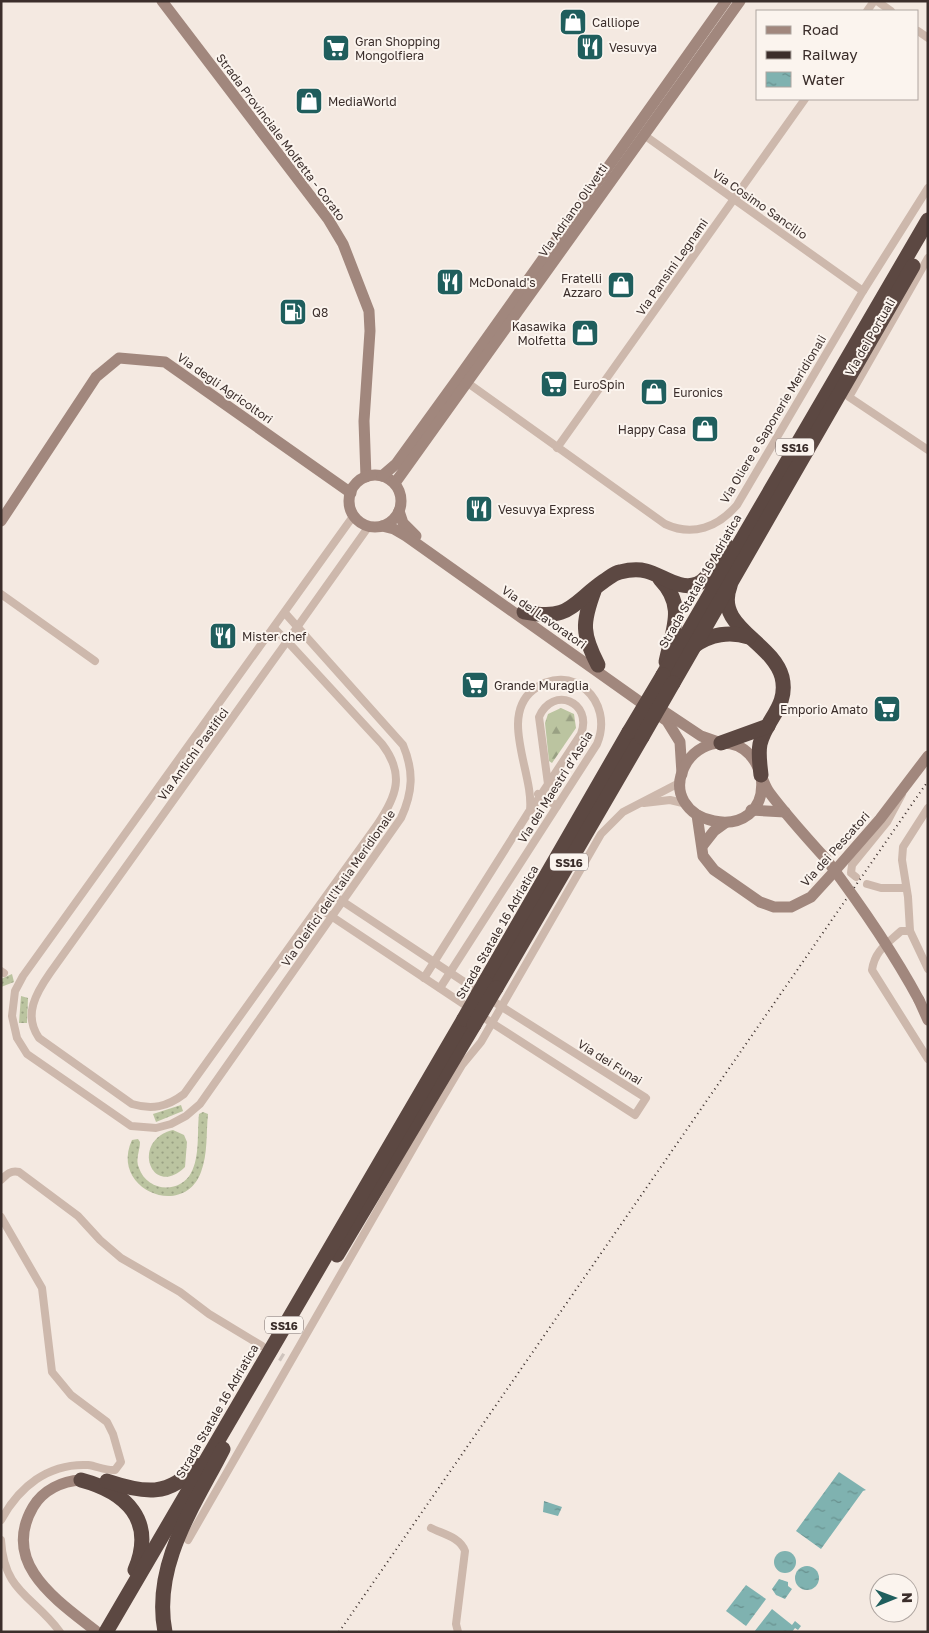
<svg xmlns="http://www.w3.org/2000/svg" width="929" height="1633" font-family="'Golos Text',sans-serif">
  <defs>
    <pattern id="forest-firs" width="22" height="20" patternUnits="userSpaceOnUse" patternTransform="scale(1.25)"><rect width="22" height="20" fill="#bbc4a0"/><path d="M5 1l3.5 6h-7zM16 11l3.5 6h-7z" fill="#99a083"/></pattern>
    <pattern id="garden-dots" width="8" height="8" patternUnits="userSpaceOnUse" patternTransform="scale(1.25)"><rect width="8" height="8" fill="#bbc4a0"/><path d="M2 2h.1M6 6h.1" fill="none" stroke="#99a083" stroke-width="1.8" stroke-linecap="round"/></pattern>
    <pattern id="water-ripples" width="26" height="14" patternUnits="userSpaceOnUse" patternTransform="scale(1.25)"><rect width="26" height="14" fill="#7fb2b0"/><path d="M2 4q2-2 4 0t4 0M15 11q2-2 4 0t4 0" fill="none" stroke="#69918f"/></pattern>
  </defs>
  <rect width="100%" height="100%" fill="#f4e9e1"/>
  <polygon fill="url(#forest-firs)" points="561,708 574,714 576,728 552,763 549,761 545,723 548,714"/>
  <g fill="url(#garden-dots)">
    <polygon points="12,974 14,982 1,987 1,979"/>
    <polygon points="21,996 28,998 27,1023 19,1023"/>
    <polygon points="181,1105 183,1111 156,1122 153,1114"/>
    <path d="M 203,1112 L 208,1114 C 206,1133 208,1154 201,1172 C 184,1220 109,1189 132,1140 L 138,1139 L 140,1142 C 140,1151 135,1159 139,1168 C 147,1192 180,1194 191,1173 C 200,1157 197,1132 199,1114 Z"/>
    <path d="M 173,1130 L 184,1135 L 187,1142 L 185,1167 C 151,1200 130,1140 173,1130 Z"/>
  </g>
  <g fill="url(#water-ripples)">
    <polygon points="839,1472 866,1490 863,1491 821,1549 796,1531"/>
    <polygon points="544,1501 562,1507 558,1516 543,1512"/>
    <circle cx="785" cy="1562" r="11"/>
    <circle cx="807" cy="1578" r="12"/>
    <polygon points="779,1579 788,1582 788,1586 792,1589 785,1599 776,1595 772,1589"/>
    <polygon points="746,1585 766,1599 746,1626 726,1611"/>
    <polygon points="772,1609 792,1625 795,1621 801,1626 798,1630 795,1628 792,1632 754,1632"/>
  </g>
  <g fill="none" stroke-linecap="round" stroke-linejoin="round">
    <polyline stroke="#cfc4bd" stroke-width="8" stroke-dasharray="8 4" stroke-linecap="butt" points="270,1350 283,1358"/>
    <g stroke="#cdb8ac" stroke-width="8">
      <polyline points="877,1 891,11"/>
      <polyline points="867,11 874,1"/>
      <polyline points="918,31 928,38"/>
      <polyline points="644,135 863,291"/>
      <polyline points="928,258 849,397 928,450"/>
      <path d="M 465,381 L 665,524 C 693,537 718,527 737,505 L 863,291 L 928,188"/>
      <polyline points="557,448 805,99"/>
      <polyline points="1,594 95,661"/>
      <path d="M 285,613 L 403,745 C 414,771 413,792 401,818 L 200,1104 L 186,1116 L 171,1124 L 156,1128 L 131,1126 L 27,1054 L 17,1038 L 12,1016 L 15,991 L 23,976 L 354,515"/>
      <path d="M 274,628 L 287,641 L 382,744 C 405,774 397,796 377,825 L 184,1094 C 167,1107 152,1110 132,1104 L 39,1038 C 23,1015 36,993 50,973 L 270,665 L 298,626 L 369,526"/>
      <polyline points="538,794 557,806"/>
      <polyline points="644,803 670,800 687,804"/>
      <path d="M 531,810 L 581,734 C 593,702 553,685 539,717 L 548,784"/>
      <polyline points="856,877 851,873 852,865 887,822 902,794"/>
      <polyline points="867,884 881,888 906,888"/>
      <polyline points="319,908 492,1023 635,1115 646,1098 502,1007 330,893"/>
      <polyline points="910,931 908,897 902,860 903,847 928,808"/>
      <path d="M 928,969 L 910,931 L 901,931 C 887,944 875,950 872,970 L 928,1059"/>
      <polyline points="1,971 4,973"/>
      <path d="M 424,978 L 530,810 C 534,774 499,717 533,690 C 571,660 615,701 597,744 L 440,988"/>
      <path d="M 1,1180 C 7,1174 11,1170 19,1172 L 78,1216 L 100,1240 L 121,1258 L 180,1292 L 209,1314 L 262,1346"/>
      <path d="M 1,1217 L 42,1288 L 52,1372 L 71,1395 L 107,1422 L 113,1434 L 121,1462 L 115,1470 C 106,1471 97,1466 88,1465 C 48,1463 19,1487 1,1520"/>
      <path d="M 431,1528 C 443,1534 460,1537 465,1551 L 456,1624 L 458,1632"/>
      <path d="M 1,1540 C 4,1593 34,1596 60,1632"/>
      <polyline points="188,1540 430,1119 462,1065 481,1042 601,834 623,812 681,782"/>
    </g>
    <g stroke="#a1877d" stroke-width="11">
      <polyline points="162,1 328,219 343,244 369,311 370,331 364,421 366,477"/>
      <circle cx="375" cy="501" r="26"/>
      <polyline points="382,476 396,464 459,377 726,1"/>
      <polyline points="395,483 740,1"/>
      <polyline points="399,511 403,523 416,536"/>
      <polyline points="1,521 96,377 119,358 165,362 351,493"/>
      <polyline points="382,526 394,529 406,536 667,721 680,742 682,774"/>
      <polyline points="662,710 701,736 721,743"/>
      <path d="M 761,775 C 772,852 649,825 687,762 C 695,750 709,742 723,743 C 733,743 743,747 750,755 C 760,765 761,780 769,792 C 786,815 806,837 826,859"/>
      <polyline points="751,810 785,812"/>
      <polyline points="697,815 703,856 714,870 760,902 774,907 791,907 811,897 832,874 880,819 928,756"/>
      <polyline points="703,845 714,831 725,823"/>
      <polyline points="919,1000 928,1020"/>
      <path d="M 81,1480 C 62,1481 43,1490 33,1507 C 0,1564 58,1601 97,1632"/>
    </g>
    <g stroke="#5c4842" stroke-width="15">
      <path d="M 660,579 C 686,606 673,628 666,662"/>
      <path d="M 730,586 C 714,627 772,641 782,677 C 789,706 766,719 760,744 C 758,754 760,765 761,775"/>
      <path d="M 594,591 C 582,623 582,634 598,665"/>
      <path d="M 524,612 C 570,621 570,605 604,581 C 609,578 614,573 620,572 C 628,570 638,569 646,571 C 662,575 680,591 697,584 C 710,579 719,557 727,546"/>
      <path d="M 694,646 C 710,634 730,631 749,637"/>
      <polyline points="663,675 928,220"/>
      <polyline points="673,683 913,266"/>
      <polyline points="721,743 768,726"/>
      <polyline points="485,982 629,732"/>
      <polyline points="496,988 642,737"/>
      <polyline points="337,1255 474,1025"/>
      <path d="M 81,1480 C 126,1492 156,1520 135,1570"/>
      <path d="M 107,1481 C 143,1493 170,1498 196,1465"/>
      <polyline points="106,1632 464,1019"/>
      <path d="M 165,1632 C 152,1565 194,1506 223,1449"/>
    </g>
    <polyline stroke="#3b2e2b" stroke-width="2" stroke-dasharray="1 4" stroke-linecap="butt" points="339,1632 928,781"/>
    <path stroke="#a1877d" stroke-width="11" d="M 826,859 C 860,904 892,950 919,1000"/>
    <g stroke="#5c4842" stroke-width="15">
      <polyline points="629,732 663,675"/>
      <polyline points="642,737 673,683"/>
      <polyline points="464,1019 485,982"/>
      <polyline points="474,1025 496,988"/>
    </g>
  </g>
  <defs>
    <g id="shop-square" transform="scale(1.4375)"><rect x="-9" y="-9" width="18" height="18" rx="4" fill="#1f5e5d" stroke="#fbf4ee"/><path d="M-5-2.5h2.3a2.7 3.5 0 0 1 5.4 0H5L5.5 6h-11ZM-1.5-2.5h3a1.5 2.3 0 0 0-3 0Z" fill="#fff"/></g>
    <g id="restaurant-square" transform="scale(1.4375)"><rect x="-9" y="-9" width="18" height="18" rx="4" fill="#1f5e5d" stroke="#fbf4ee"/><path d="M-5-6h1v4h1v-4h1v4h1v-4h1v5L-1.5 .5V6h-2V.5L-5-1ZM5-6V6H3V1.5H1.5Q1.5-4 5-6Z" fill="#fff"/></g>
    <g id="supermarket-square" transform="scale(1.4375)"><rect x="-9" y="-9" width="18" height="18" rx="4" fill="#1f5e5d" stroke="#fbf4ee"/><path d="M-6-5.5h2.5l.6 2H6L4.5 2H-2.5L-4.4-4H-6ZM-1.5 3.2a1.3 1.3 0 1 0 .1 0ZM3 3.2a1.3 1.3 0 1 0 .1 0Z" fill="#fff"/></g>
    <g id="fuel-square" transform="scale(1.4375)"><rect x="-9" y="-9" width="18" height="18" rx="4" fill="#1f5e5d" stroke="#fbf4ee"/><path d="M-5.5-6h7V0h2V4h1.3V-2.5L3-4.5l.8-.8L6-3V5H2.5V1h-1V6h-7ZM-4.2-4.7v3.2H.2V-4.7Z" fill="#fff"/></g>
  </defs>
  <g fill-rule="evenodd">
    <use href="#shop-square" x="573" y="22"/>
    <use href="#restaurant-square" x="590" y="47"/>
    <use href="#supermarket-square" x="336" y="48"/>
    <use href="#shop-square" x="309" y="101"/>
    <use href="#restaurant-square" x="450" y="282"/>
    <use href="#shop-square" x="621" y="285"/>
    <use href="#fuel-square" x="293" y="312"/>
    <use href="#shop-square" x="585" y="333"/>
    <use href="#supermarket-square" x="554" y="384"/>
    <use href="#shop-square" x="654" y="392"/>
    <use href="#shop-square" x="705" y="429"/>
    <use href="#restaurant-square" x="479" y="509"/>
    <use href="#restaurant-square" x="223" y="636"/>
    <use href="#supermarket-square" x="475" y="685"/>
    <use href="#supermarket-square" x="887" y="709"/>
  </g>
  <g text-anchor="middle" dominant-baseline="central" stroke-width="4" stroke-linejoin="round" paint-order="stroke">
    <g fill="#fbf4ee" stroke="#756966" stroke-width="1">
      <rect x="776" y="438.5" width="38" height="17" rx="4"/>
      <rect x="550" y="853.5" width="38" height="17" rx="4"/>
      <rect x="265" y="1316.5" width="38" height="17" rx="4"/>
    </g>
    <g font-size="11" font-weight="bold" fill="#3b2e2b">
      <text x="795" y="447">SS16</text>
      <text x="569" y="862">SS16</text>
      <text x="284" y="1325">SS16</text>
    </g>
    <g font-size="12" fill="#3b2e2b" stroke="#fbf4ee" text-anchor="start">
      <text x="592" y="22">Calliope</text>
      <text x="355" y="41">Gran Shopping<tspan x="355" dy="14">Mongolfiera</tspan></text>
      <text x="609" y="47">Vesuvya</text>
      <text x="328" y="101">MediaWorld</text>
      <text x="602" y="278" text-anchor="end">Fratelli<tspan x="602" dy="14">Azzaro</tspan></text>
      <text x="469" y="282">McDonald's</text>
      <text x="312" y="312">Q8</text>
      <text x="566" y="326" text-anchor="end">Kasawika<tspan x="566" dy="14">Molfetta</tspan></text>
      <text x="573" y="384">EuroSpin</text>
      <text x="673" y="392">Euronics</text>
      <text x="686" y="429" text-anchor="end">Happy Casa</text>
      <text x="498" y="509">Vesuvya Express</text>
      <text x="242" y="636">Mister chef</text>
      <text x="494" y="685">Grande Muraglia</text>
      <text x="868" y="709" text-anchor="end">Emporio Amato</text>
    </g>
    <g font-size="12" fill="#3b2e2b" stroke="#fbf4ee">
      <text transform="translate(281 137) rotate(53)">Strada Provinciale Molfetta - Corato</text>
      <text transform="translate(760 204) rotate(35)">Via Cosimo Sancilio</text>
      <text transform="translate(573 210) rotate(-55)">Via Adriano Olivetti</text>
      <text transform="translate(672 267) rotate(-55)">Via Pansini Legnami</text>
      <text transform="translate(870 337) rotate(-60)">Via dei Portuali</text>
      <text transform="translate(225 388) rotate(35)">Via degli Agricoltori</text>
      <text transform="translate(773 419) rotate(-59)">Via Oliere e Saponerie Meridionali</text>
      <text transform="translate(700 581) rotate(-60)">Strada Statale 16 Adriatica</text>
      <text transform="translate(544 617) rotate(35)">Via dei Lavoratori</text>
      <text transform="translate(193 754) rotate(-54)">Via Antichi Pastifici</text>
      <text transform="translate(555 787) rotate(-58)">Via dei Maestri d’Ascia</text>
      <text transform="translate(835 849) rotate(-48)">Via dei Pescatori</text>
      <text transform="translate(338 888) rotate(-55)">Via Oleifici dell'Italia Meridionale</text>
      <text transform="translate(497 932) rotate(-60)">Strada Statale 16 Adriatica</text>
      <text transform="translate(610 1062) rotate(32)">Via dei Funai</text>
      <text transform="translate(217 1411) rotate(-60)">Strada Statale 16 Adriatica</text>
    </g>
  </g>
  <rect width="929" height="1633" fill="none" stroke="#3b2e2b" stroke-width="5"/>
  <rect x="756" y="10" width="162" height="90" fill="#fbf4ee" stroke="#aea5a0"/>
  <rect x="766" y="26" width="25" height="8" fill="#a1877d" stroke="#aea5a0"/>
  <text x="802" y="35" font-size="15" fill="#3b2e2b">Road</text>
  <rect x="766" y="51" width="25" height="8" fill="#3b2e2b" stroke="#aea5a0"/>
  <text x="802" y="60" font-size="15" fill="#3b2e2b">Railway</text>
  <rect x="766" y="72" width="25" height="15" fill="url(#water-ripples)" stroke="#aea5a0"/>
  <text x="802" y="85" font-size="15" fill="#3b2e2b">Water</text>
  <g transform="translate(894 1598) rotate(89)"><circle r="24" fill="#fbf4ee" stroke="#aea5a0"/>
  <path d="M0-4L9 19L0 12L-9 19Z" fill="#1f5e5d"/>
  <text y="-8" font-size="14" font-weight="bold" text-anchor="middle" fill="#3b2e2b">N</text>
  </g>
</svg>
